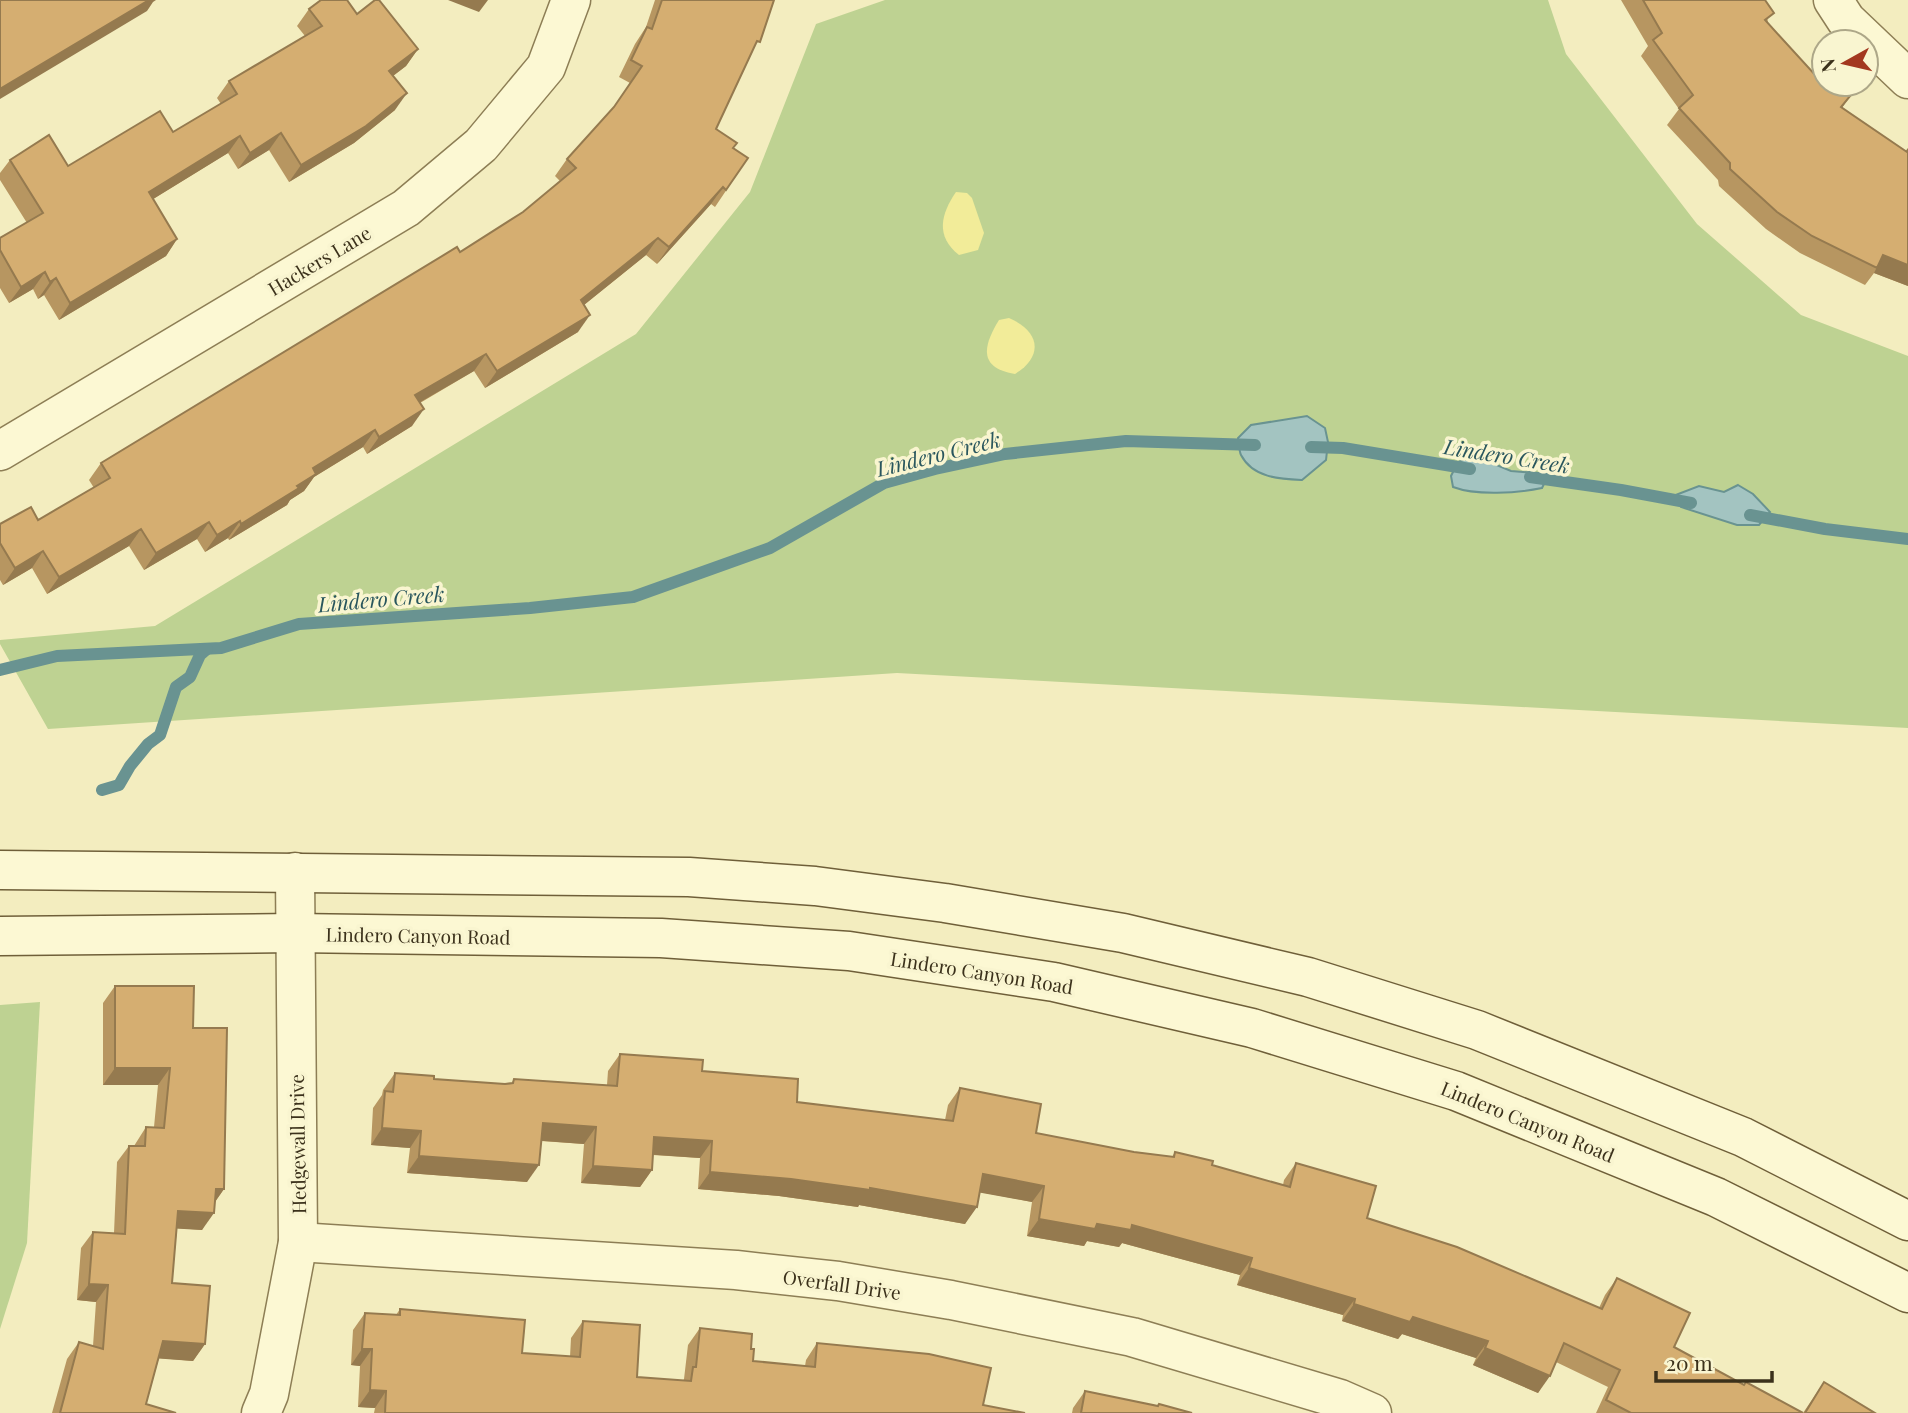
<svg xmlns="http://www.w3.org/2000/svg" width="1908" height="1413" font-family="'Playfair Display',serif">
  <rect width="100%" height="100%" fill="#f3edbf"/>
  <g fill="#bed292">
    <polygon points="885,0 1548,0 1566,54 1697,224 1801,315 1908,356 1908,728 897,673 48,729 0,644 0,640 155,626 636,334 750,192 816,24"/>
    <polygon points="40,1002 27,1243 0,1329 0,1005"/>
  </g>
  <g fill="#f2ec99">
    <path d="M 956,192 L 967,193 L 972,198 L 984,233 L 978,250 L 959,255 C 935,236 941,214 956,192 Z"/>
    <path d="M 1009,318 C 1040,331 1044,356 1015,374 C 978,368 983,346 999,320 Z"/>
  </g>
  <g fill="#a3c4c1" stroke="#699391" stroke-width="2">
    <path d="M 1307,416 L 1325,428 L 1328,442 L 1326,460 L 1302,480 C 1280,479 1253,478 1241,455 C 1239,451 1239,443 1238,438 L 1251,425 Z"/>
    <path d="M 1475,456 L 1511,471 L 1549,474 L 1542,488 C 1517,493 1477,496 1453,487 L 1451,476 L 1458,462 Z"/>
    <polygon points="1738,485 1753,494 1770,512 1759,525 1737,525 1681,507 1673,496 1699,486 1724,492"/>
  </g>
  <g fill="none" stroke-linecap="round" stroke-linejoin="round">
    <g stroke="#699391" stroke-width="12">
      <polyline points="1311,447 1343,448 1470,469"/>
      <polyline points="1530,477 1621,490 1691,503"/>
      <polyline points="1750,515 1825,529 1908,539"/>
      <polyline points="0,670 57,656 221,648 299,624 530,608 633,597 770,548 884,483 935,469 1005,454 1126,441 1255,445"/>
      <polyline points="102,790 119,785 130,766 148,744 160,735 176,687 190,677 200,655 207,649"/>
    </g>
    <g stroke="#8d7e55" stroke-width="41">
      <g id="street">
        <polyline points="1833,0 1846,20 1908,79"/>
        <polyline points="0,451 406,208 481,145 546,67 571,0"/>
        <polyline points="298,1242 736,1270 838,1281 951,1300 1132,1337 1340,1399 1372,1413"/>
        <polyline points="261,1413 269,1394 298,1242 295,872"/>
      </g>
    </g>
    <g stroke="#6f5f39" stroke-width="41">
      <g id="secondary">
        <polyline points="0,870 689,877 815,886 945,903 1123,933 1308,977 1477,1030 1743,1137 1908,1221"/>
        <polyline points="0,936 294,933 661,938 849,951 1054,982 1252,1028 1456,1091 1716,1197 1908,1293"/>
      </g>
    </g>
    <use href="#street" stroke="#fcf8d3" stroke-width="38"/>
    <use href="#secondary" stroke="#fcf8d3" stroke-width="38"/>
  </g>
  <g fill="#b79661">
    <polygon points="655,0 774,0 751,55 716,129 733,148 748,158 715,207 711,204 657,264 646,255 584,305 578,332 485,388 474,371 420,403 412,426 367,454 363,447 314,477 304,491 290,500 287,505 229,540 228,538 205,552 197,539 144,570 129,546 47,594 32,568 3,585 0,580 0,524 38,520 94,488 89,480 101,463 460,252 523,212 560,181 555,176 567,159 613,109 630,83 619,77 635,44 646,27"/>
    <polygon points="1621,0 1765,0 1768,23 1817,77 1851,95 1842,108 1906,151 1908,148 1908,286 1874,273 1865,285 1800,253 1766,229 1719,186 1718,180 1667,125 1679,109 1641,56 1648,46"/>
    <polygon points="309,9 357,14 418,49 406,66 393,76 395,110 354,143 289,182 269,150 238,169 228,153 153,199 177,239 166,256 59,320 44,295 38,299 33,289 9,303 0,288 0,238 27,223 0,180 0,173 10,160 68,166 173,132 221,104 217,98 229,81 305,36 297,26"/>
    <polygon points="115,986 193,1028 224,1189 215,1202 202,1230 177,1228 172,1283 205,1344 193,1361 159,1358 146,1404 176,1413 52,1413 67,1359 79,1342 93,1346 96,1302 77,1300 81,1248 93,1232 114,1233 117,1162 129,1146 134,1146 146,1127 154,1127 158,1085 103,1085 103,1003"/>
    <polygon points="620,1054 702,1071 797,1102 945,1120 948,1105 960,1088 1036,1133 1134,1152 1172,1157 1175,1152 1212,1165 1283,1185 1284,1180 1296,1163 1367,1218 1599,1308 1605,1295 1617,1278 1674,1347 1744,1385 1803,1413 1824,1382 1875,1413 1596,1413 1608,1387 1556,1362 1538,1393 1473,1365 1476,1358 1402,1334 1398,1339 1342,1321 1343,1315 1237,1285 1240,1275 1122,1243 1119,1247 1087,1241 1084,1246 1027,1236 1032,1202 980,1192 965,1224 859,1205 858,1207 779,1196 698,1189 700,1158 653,1155 652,1170 640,1187 581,1183 584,1144 541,1141 527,1182 407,1173 410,1148 371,1145 373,1108 382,1095 383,1090 395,1073 434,1079 505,1084 511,1084 514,1079 607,1085 608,1071"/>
    <polygon points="400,1309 522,1353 570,1357 571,1338 583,1321 637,1377 683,1381 684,1379 688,1345 700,1328 751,1349 753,1361 805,1366 806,1360 817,1343 983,1405 1025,1413 374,1413 375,1408 358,1407 360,1366 351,1365 353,1330 365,1313 396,1315"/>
    <polygon points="1085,1391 1157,1406 1159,1404 1192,1413 1072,1413 1073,1408"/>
  </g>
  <g fill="#957a4f">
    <polygon points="149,0 156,0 153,2 147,11 0,99 0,89"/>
    <polygon points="448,0 488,0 479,12"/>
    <polygon points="418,49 406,66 377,88 389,71"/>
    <polygon points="407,93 395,110 354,143 289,182 301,165"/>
    <polygon points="281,133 269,150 238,169 250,153"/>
    <polygon points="240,136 228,153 137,209 149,192"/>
    <polygon points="723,187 711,204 657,264 669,247"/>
    <polygon points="658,238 646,255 569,317 581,300"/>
    <polygon points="177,239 166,256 59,320 70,303"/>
    <polygon points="1883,255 1908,265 1908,286 1874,273"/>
    <polygon points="45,272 33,289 9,303 21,287"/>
    <polygon points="56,278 44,295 38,299 50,282"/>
    <polygon points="590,315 578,332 485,388 497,371"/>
    <polygon points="486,354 474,371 403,412 415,395"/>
    <polygon points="424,409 412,426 367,454 379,437"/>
    <polygon points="375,430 363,447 314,477 304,491 290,500 287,505 229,540 241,524 313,468"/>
    <polygon points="240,521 228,538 205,552 217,535"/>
    <polygon points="209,522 197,539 144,570 156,553"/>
    <polygon points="141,529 129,546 47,594 59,577"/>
    <polygon points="43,551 32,568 3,585 15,568"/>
    <polygon points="115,1068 170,1068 158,1085 103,1085"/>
    <polygon points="543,1123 596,1127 584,1144 531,1140"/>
    <polygon points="382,1128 421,1131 410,1148 371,1145"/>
    <polygon points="654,1137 712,1141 700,1158 643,1154"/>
    <polygon points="419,1156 539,1165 527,1182 407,1173"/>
    <polygon points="593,1166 652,1170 640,1187 581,1183"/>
    <polygon points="710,1172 791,1179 870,1188 977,1207 965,1224 859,1205 858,1207 779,1196 698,1189"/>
    <polygon points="983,1174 1044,1186 1032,1202 971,1191"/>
    <polygon points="216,1189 224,1189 212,1206"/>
    <polygon points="178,1211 214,1213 202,1230 166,1228"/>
    <polygon points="1039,1219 1097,1224 1132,1225 1252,1258 1240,1275 1122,1243 1119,1247 1087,1241 1084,1246 1027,1236"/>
    <polygon points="1249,1268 1355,1299 1343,1315 1237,1285"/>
    <polygon points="89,1284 108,1285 96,1302 77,1300"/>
    <polygon points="1354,1304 1413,1317 1488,1341 1476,1358 1402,1334 1398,1339 1342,1321"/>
    <polygon points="163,1341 205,1344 193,1361 152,1358"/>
    <polygon points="1485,1348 1550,1376 1538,1393 1473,1365"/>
    <polygon points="362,1349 372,1349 360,1366 351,1365"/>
    <polygon points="370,1390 386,1391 375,1408 358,1407"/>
  </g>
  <g fill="#d5ae71" stroke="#957a4f" stroke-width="2">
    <polygon points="0,0 149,0 0,89"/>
    <polygon points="321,0 347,0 357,14 375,0 379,0 418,49 389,71 407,93 366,126 301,165 281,133 250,153 240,136 149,192 177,239 70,303 56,278 50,282 45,272 21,287 0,250 0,238 43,213 10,160 49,135 68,166 160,111 173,132 237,94 229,81 322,26 309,9"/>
    <polygon points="662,0 774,0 760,42 757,41 716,129 737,143 733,148 748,158 726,190 723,187 669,247 658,238 581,300 590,315 497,371 486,354 415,395 424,409 379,437 375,430 313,468 316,474 297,486 299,488 241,524 240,521 217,535 209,522 156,553 141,529 59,577 43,551 15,568 0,543 0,524 31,507 38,520 110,478 101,463 457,247 460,252 523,212 576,168 567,159 614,107 642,66 631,60 647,27 652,29"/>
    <polygon points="1643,0 1765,0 1774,13 1765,20 1817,77 1822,71 1824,73 1824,84 1837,84 1851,95 1841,107 1907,152 1908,149 1908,265 1883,255 1877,268 1812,236 1777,212 1730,169 1730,163 1679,108 1693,95 1653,40 1662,33"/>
    <polygon points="115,986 194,986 193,1028 227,1028 224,1189 216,1189 214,1213 178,1211 172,1283 210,1286 205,1344 163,1341 146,1404 176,1413 60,1413 79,1342 103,1349 108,1285 89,1284 93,1232 125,1234 129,1146 145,1146 146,1127 164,1128 170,1068 115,1068"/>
    <polygon points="620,1054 703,1060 702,1071 798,1079 797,1102 953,1121 960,1088 1041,1104 1036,1133 1134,1152 1174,1157 1175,1152 1213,1161 1212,1165 1290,1187 1296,1163 1376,1186 1367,1218 1457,1247 1602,1309 1617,1278 1690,1313 1674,1347 1744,1385 1746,1382 1803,1413 1631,1413 1606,1400 1620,1370 1564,1343 1550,1376 1485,1348 1488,1341 1413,1317 1410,1322 1354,1304 1355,1299 1249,1268 1252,1258 1132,1225 1131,1230 1097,1224 1095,1229 1039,1219 1044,1186 983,1174 977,1207 870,1188 870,1190 791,1179 710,1172 712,1141 654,1137 652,1170 593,1166 596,1127 543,1123 539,1165 419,1156 421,1131 382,1128 385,1091 393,1092 395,1073 434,1076 434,1079 505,1084 513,1083 514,1079 617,1086"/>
    <polygon points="400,1309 525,1320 522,1353 580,1357 583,1321 640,1325 637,1377 691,1381 693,1367 696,1367 700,1328 752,1334 751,1349 754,1349 753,1361 815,1367 817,1343 929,1354 991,1368 983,1405 1025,1413 385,1413 386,1391 370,1390 372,1349 362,1349 365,1313 400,1315"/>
    <polygon points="1824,1382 1875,1413 1805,1413"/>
    <polygon points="1085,1391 1158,1406 1159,1404 1192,1413 1081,1413"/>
  </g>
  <g text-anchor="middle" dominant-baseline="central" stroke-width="7" stroke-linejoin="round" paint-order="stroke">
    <g font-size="19" fill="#3b311b" stroke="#f9f5d0">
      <text transform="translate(319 260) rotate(-31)">Hackers Lane</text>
      <text transform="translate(418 935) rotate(1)">Lindero Canyon Road</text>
      <text transform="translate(982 972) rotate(9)">Lindero Canyon Road</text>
      <text transform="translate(1528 1121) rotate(22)">Lindero Canyon Road</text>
      <text transform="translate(297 1144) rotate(-91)">Hedgewall Drive</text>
      <text transform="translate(842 1284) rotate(8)">Overfall Drive</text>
    </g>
    <g font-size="21" font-style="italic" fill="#29565d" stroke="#f9f5d0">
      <text transform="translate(938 453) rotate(-14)">Lindero Creek</text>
      <text transform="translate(1507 455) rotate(9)">Lindero Creek</text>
      <text transform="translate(381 598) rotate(-5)">Lindero Creek</text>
    </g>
  </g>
  <g transform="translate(1845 63) rotate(262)"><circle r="33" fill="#f9f5d0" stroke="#ada788" stroke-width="2"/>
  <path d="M0-5L12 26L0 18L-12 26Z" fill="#a3381f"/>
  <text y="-10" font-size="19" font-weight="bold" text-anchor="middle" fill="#3b311b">N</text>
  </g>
  <path d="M1656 1371v10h116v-10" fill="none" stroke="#3b311b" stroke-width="3.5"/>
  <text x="1666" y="1371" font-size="21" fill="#3b311b" stroke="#f9f5d0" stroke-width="5" paint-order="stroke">20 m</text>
</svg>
